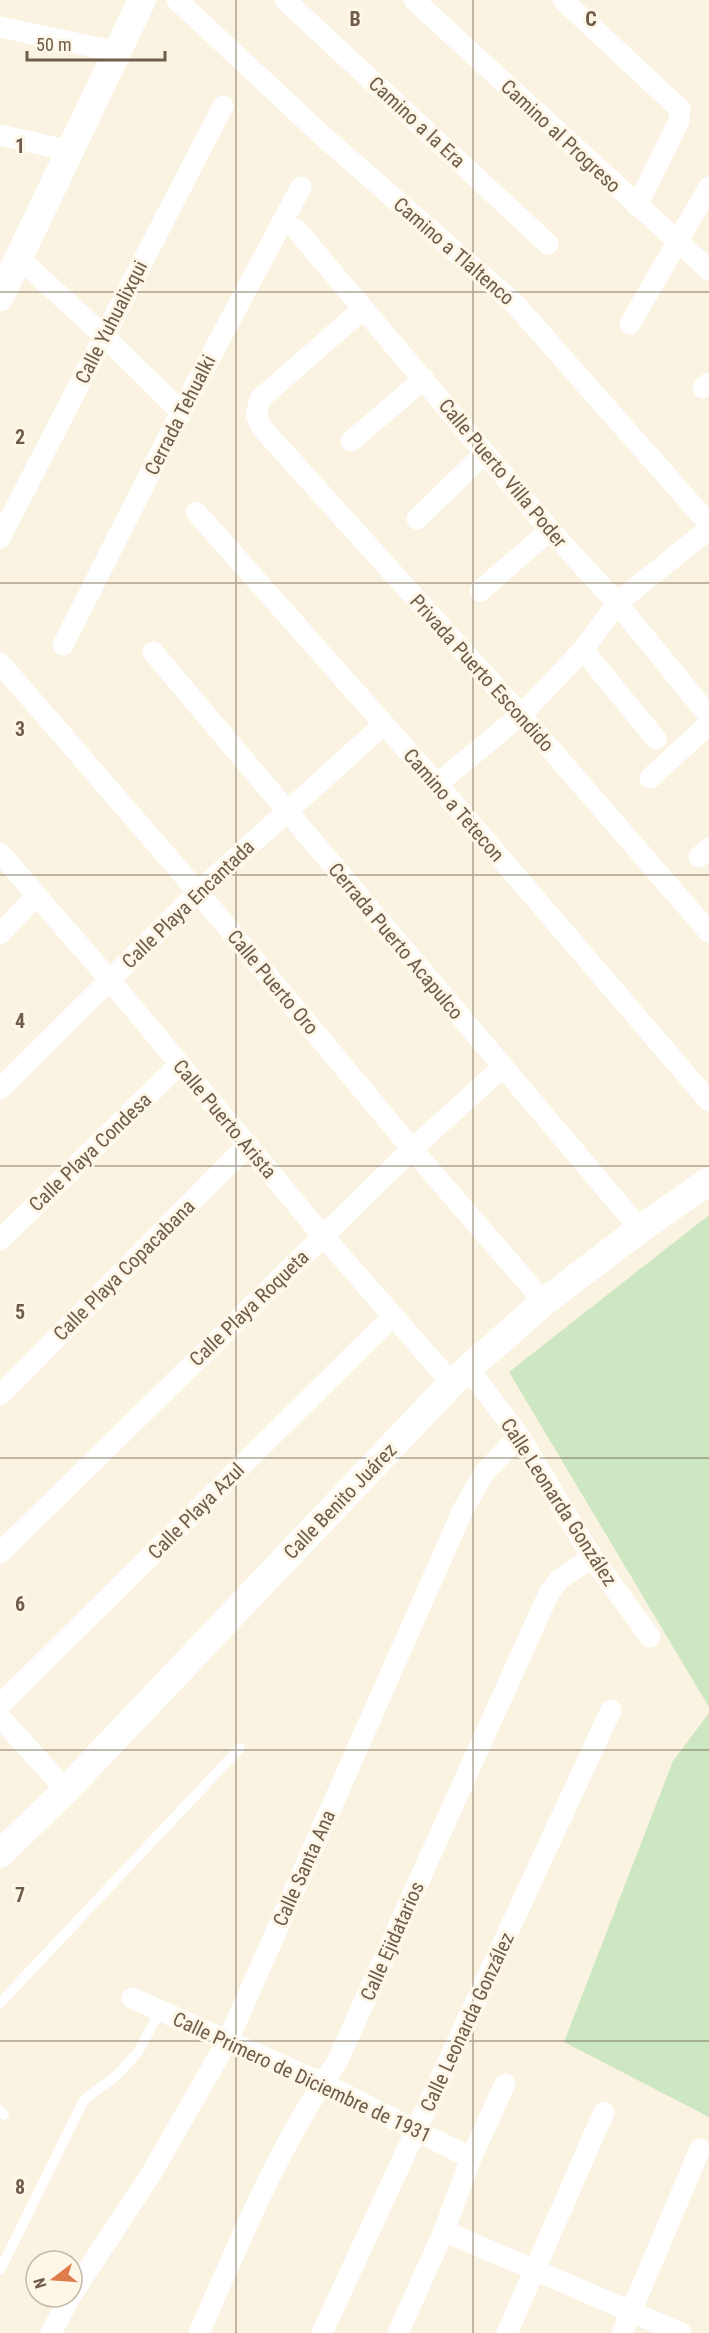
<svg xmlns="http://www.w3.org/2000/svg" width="709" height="2333" font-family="'Roboto Condensed',sans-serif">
  <rect width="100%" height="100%" fill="#fbf3e1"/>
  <g fill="#cce7c1">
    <polygon points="709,1215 709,1707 509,1372"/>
    <polygon points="709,1713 709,2117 564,2042 673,1761"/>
  </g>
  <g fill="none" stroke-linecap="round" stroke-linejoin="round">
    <g stroke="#fff" stroke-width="10">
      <polyline points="0,2003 240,1748"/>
      <polyline points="0,2111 4,2115"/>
      <polyline points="0,2270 84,2100 117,2075 138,2052 160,2011"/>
    </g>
    <g stroke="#fff" stroke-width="21">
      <polyline points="177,0 325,138 515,304 709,524"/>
      <polyline points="285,0 548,244"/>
      <polyline points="414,0 709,270"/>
      <polyline points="563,0 680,109 679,121 637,206"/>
      <polyline points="0,27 118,52"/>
      <polyline points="0,135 70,151"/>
      <polyline points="296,229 550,530 617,603 709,716"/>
      <polyline points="20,259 104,336 181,412"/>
      <polyline points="363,309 260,399 256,415 262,428 521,715 709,932"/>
      <polyline points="630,324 709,187"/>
      <polyline points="703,388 709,383"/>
      <polyline points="351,441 424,379"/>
      <polyline points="196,512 437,784 709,1101"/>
      <polyline points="417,519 485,453"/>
      <polyline points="0,538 223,106"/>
      <polyline points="480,591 550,530"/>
      <polyline points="63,645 181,412 301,187"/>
      <polyline points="583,650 656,739"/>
      <polyline points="153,652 640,1229"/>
      <polyline points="0,663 198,892 412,1149 544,1302"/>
      <polyline points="650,778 709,724"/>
      <polyline points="437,784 521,715 583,650 617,603 709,529"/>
      <polyline points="0,853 109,979 323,1236 452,1383"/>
      <polyline points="699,857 709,848"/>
      <polyline points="0,934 36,896"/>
      <polyline points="0,1089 198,892 383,725"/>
      <polyline points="0,1240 179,1065"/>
      <polyline points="468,1368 519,1436 592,1557 650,1637"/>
      <polyline points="0,1395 248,1145"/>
      <polyline points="0,1553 412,1149 502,1068"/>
      <polyline points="0,1705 392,1317"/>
      <polyline points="0,1717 66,1790"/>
      <polyline points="132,1998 322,2083 471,2158"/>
      <polyline points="444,2231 681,2333"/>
      <polyline points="72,2294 151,2174 228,2040 463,1510 484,1473 519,1436"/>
      <polyline points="51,2333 70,2297"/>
      <path d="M 199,2333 C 239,2243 280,2142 337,2062 L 549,1593 L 559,1580 L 592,1557"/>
      <polyline points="322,2333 611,1710"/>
      <polyline points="398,2333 444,2231 471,2158 505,2084"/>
      <polyline points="507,2333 604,2112"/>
      <polyline points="622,2333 700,2149"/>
    </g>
    <g stroke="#fff" stroke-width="28">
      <polyline points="0,297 142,0"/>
      <polyline points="0,1854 66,1790 452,1383 544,1302 640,1229 709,1181"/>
    </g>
  </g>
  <path fill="none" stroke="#705c4a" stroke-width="1.5" stroke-opacity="0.55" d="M 236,0 L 236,2333M 473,0 L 473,2333M 0,292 L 709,292M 0,583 L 709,583M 0,875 L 709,875M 0,1166 L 709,1166M 0,1458 L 709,1458M 0,1750 L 709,1750M 0,2041 L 709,2041"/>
  <g text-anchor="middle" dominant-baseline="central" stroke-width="6" stroke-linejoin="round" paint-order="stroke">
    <g font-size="20" fill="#705c4a" stroke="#fef7e7">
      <text transform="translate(417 122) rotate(43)">Camino a la Era</text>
      <text transform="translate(561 136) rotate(43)">Camino al Progreso</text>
      <text transform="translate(454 251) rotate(41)">Camino a Tlaltenco</text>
      <text transform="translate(111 322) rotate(-63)">Calle Yuhualixqui</text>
      <text transform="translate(180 415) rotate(-63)">Cerrada Tehualki</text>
      <text transform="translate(503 473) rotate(50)">Calle Puerto Villa Poder</text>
      <text transform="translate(482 673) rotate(48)">Privada Puerto Escondido</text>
      <text transform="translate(454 805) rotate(49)">Camino a Tetecon</text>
      <text transform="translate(188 904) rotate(-44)">Calle Playa Encantada</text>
      <text transform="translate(396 941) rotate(50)">Cerrada Puerto Acapulco</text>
      <text transform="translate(273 982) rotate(50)">Calle Puerto Oro</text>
      <text transform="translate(225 1119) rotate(50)">Calle Puerto Arista</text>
      <text transform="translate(90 1152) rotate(-44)">Calle Playa Condesa</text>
      <text transform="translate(124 1270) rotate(-45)">Calle Playa Copacabana</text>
      <text transform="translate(249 1308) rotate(-44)">Calle Playa Roqueta</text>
      <text transform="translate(340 1501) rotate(-46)">Calle Benito Juárez</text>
      <text transform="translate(559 1502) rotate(57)">Calle Leonarda González</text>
      <text transform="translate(196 1511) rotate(-45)">Calle Playa Azul</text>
      <text transform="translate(304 1868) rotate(-66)">Calle Santa Ana</text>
      <text transform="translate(392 1941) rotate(-66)">Calle Ejidatarios</text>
      <text transform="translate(467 2022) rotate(-65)">Calle Leonarda González</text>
      <text transform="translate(302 2077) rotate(25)">Calle Primero de Diciembre de 1931</text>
    </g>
  </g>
  <g font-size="20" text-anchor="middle" font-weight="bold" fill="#705c4a" stroke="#fef7e7" stroke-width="6" stroke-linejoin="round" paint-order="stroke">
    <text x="355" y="26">B</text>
    <text x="591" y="26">C</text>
    <text x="20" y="153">1</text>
    <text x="20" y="444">2</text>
    <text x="20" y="736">3</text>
    <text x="20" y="1028">4</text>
    <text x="20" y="1319">5</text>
    <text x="20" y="1611">6</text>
    <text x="20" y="1902">7</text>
    <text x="20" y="2194">8</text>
  </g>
  <g transform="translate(54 2279) rotate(253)"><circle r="28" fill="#fef7e7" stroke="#c5b9a8" stroke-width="1.5"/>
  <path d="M0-4.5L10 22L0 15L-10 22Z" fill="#df7c4c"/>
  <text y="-9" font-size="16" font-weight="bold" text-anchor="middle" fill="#705c4a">N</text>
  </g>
  <path d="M27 51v9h138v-9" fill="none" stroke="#705c4a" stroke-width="3"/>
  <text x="36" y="51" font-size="18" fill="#705c4a" stroke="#fef7e7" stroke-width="4.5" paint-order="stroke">50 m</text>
</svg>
